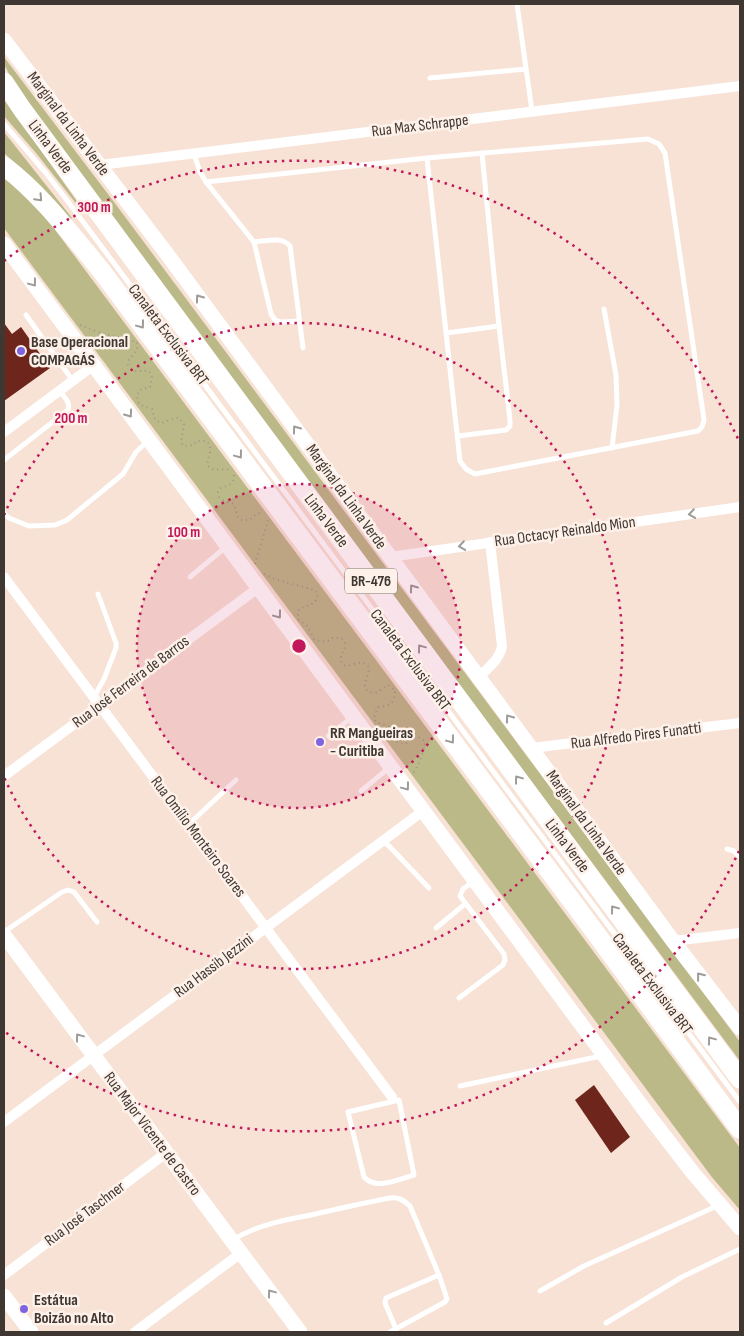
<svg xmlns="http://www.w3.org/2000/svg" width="744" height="1336" font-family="'Sofia Sans Condensed',sans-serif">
  <rect width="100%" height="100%" fill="#f7e2d5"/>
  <g fill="#bcb989">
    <polygon points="4,57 114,202 740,1042 740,1061 104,208 11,78 4,64"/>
    <polygon points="4,98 83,210 82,211 36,153 4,116"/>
    <polygon points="4,132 72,218 70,220 33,180 4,153"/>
    <polygon points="4,176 23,193 50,223 740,1148 740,1210 711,1176 4,228"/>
  </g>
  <g fill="#6e251c">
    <polygon points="4,323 12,334 21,327 50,368 4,401"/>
    <polygon points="594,1085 630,1137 611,1153 575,1100"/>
  </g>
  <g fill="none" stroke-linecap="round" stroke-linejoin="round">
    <g stroke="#a2938a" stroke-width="2" stroke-dasharray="1 4" stroke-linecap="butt">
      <path d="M 80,325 L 101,333 L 137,342 L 137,350 L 128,361 L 128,365 C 135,374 139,370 149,371 L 152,376 L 150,387 L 139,390 C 134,404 140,405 152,409 L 155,420 L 161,423 L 177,418 L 179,418 L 184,424 L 181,442 L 184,446 L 194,445 L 197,441 L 206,441 L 210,445 L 210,452 L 207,465 C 214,474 224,466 232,471"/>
      <path d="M 234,475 C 234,485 228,485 221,488 L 218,492 L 219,497 L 224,501 L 234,504 C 238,515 235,522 250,520 C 254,515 257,513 263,513"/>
      <polyline points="255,564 268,520"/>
      <path d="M 264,574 L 275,579 L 314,590 L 318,593 C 316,606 310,604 299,609 L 298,614 L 298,619 L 307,626 L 314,639 C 322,642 327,643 334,637 L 342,639 L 345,642 C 345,643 345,648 344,650 C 342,655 341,651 341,657 C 340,671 352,664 358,663 C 363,662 366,664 369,667 C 369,676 364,681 365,688 C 375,698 379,690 388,685 L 395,690 C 395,703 390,706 378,707 L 374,718 L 376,722 L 391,727 L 394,741 L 400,743 L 406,744 L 410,739 L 418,737 L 425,741 C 424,753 419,765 412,775"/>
    </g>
    <g stroke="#fff" stroke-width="5">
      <polyline points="517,4 532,111"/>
      <polyline points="430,78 526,69"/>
      <polyline points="4,124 46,173 69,203 740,1102"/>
      <polyline points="194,154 200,172 206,182 254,242 271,314 275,320 281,322 299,321"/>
      <polyline points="206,182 427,158 648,139 659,144 665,153 704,420 702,427 698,431 475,474 466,469 460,461 427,158"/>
      <path d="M 254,242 C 266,241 282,236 290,246 L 303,348"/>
      <polyline points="604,309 616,375 617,405 612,448"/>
      <polyline points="26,315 73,381"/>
      <polyline points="446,333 499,326"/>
      <polyline points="458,436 506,430 510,426 510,420 499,326 482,153"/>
      <path d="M 4,460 L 68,410 C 71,403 64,396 59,391"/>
      <polyline points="4,513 9,518 29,526 55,525 67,520 123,474 136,452 149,440"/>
      <polyline points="190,577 227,546"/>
      <polyline points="94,697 104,679 116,648 116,643 98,594"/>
      <polyline points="328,736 351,718"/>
      <polyline points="347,756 368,741"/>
      <polyline points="361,791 390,767"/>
      <polyline points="189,824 236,780"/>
      <polyline points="383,841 390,847 429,888"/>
      <polyline points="727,849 734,851 740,857"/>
      <polyline points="436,928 465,904"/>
      <polyline points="4,932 62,892 68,890 74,892 97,922"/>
      <polyline points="459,998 503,965 505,960 504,954 460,896 463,889 474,881"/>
      <polyline points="460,1086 601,1056"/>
      <path d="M 399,1100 L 414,1175 C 399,1179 376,1191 364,1177 L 348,1112 Z"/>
      <path d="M 234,1239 C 258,1225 284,1220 311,1215 C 337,1209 364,1203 390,1198 C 399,1197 403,1200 410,1206 L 439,1275 L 447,1299 L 445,1302 L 390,1332"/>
      <polyline points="540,1291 584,1266 719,1205"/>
      <polyline points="606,1323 682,1277 740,1249"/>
      <polyline points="396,1329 385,1303 386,1298 439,1275"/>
    </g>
    <g stroke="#fff" stroke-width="10">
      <polyline points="100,165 740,86"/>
      <polyline points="4,432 94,365"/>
      <polyline points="390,557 740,507"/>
      <polyline points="4,577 392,1097"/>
      <path d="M 479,677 C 488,668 500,659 502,646 L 490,542"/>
      <polyline points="531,748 740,723"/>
      <polyline points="4,776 258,588"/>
      <polyline points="673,941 740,933"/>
      <polyline points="4,1122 423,811"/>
      <polyline points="4,1275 166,1153"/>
      <polyline points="135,1332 241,1253"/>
    </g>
    <g stroke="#fff" stroke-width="15">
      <polyline points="4,40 167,254 673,941 740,1028"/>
      <polyline points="4,244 649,1116 693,1173 740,1228"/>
      <polyline points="4,935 300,1332"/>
      <polyline points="4,1296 31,1332"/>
    </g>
    <g stroke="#fff" stroke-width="19">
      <polyline points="4,82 22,109 740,1079"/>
      <path d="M 4,166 C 41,194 70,233 100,269 L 586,920 L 740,1129"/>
    </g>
  </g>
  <defs><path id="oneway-chevron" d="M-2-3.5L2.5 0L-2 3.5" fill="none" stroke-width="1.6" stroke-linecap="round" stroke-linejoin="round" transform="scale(1.25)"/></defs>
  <g stroke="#9f9b98">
    <use href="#oneway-chevron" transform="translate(39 198) rotate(47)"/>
    <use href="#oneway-chevron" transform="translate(33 283) rotate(53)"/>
    <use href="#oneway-chevron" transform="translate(199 298) rotate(-126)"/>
    <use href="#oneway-chevron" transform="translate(141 325) rotate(53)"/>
    <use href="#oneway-chevron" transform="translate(129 414) rotate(54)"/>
    <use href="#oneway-chevron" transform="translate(296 429) rotate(-126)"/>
    <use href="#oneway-chevron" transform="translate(239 455) rotate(53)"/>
    <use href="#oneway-chevron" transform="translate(692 514) rotate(172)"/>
    <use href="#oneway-chevron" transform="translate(462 546) rotate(172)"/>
    <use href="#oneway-chevron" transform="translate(413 588) rotate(-126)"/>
    <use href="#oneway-chevron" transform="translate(278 615) rotate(53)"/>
    <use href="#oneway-chevron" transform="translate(421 648) rotate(-127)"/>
    <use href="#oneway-chevron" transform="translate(509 718) rotate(-126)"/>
    <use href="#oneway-chevron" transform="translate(451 740) rotate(53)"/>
    <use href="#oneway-chevron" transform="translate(518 779) rotate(-127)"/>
    <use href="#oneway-chevron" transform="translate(406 787) rotate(53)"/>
    <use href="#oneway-chevron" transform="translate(614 909) rotate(-127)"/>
    <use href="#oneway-chevron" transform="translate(700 976) rotate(-128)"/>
    <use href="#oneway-chevron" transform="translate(79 1037) rotate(-127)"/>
    <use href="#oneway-chevron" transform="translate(711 1040) rotate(-127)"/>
    <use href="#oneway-chevron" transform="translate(271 1293) rotate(-127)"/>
  </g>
  <circle cx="299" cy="646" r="162" fill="#c2185b" fill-opacity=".12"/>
  <g fill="none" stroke="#c2185b" stroke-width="2.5" stroke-dasharray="2.5 5">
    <circle cx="299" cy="646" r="162"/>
    <path d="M4 515A323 323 0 1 1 4 777"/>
    <path d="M739 851A485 485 0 0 1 4 1031M4 261A485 485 0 0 1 739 441"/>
  </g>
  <g fill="#7f64df" stroke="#fef1e9" stroke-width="2">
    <circle cx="21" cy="351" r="5"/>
    <circle cx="320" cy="742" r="5"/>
    <circle cx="24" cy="1309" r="5"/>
  </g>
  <g text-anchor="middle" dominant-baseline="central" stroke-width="5" stroke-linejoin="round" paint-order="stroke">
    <rect fill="#fef1e9" stroke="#786f68" stroke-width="1" x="345" y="568.5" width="52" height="25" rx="4"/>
    <g font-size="15" font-weight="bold" fill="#3f3731">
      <text x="371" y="581">BR-476</text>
    </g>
    <g font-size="16" fill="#3f3731" stroke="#fef1e9">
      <text transform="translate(68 124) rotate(53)">Marginal da Linha Verde</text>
      <text transform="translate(420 126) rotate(-7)">Rua Max Schrappe</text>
      <text transform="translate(50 147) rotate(53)">Linha Verde</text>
      <text transform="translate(168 335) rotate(53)">Canaleta Exclusiva BRT</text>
      <text transform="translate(346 497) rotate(54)">Marginal da Linha Verde</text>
      <text transform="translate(326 521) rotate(53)">Linha Verde</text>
      <text transform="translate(565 532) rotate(-8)">Rua Octacyr Reinaldo Mion</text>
      <text transform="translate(410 660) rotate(53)">Canaleta Exclusiva BRT</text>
      <text transform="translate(131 682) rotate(-37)">Rua José Ferreira de Barros</text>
      <text transform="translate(636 736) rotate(-7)">Rua Alfredo Pires Funatti</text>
      <text transform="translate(586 823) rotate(54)">Marginal da Linha Verde</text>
      <text transform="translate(198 837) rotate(53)">Rua Omílio Monteiro Soares</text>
      <text transform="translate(567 846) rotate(53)">Linha Verde</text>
      <text transform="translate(214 966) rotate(-37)">Rua Hassib Jezzini</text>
      <text transform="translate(652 984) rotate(53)">Canaleta Exclusiva BRT</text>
      <text transform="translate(152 1134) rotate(53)">Rua Major Vicente de Castro</text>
      <text transform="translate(85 1214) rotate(-37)">Rua José Taschner</text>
    </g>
    <g font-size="16" font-weight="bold" fill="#3f3731" stroke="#fef1e9" text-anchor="start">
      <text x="31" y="342">Base Operacional<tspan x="31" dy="18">COMPAGÁS</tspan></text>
      <text x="330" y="733">RR Mangueiras<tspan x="330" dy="18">- Curitiba</tspan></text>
      <text x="34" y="1300">Estátua<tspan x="34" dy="18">Boizão no Alto</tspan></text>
    </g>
  </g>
  <circle cx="299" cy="646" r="8" fill="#c2185b" stroke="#fef1e9" stroke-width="2.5"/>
  <g font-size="15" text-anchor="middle" font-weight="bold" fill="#c2185b" stroke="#fef1e9" stroke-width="5" stroke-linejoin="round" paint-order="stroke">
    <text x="94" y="212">300 m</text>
    <text x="71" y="423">200 m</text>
    <text x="184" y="537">100 m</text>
  </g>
  <rect width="744" height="1336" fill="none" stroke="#3f3731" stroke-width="10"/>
</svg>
